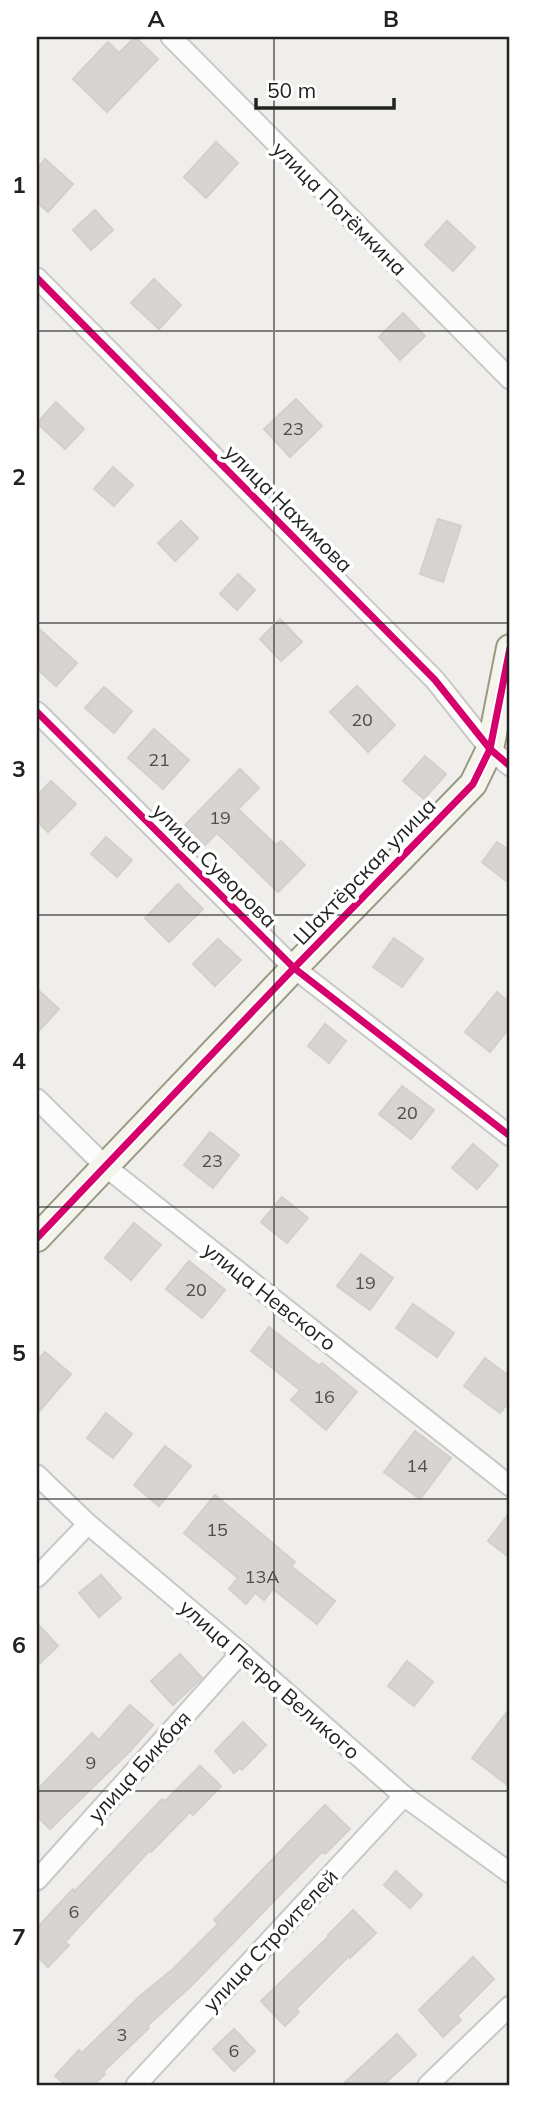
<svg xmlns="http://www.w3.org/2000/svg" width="547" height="2122" font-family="Mulish,sans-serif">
  <rect width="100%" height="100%" fill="#f0eeeb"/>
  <g fill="#d7d4d2" stroke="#d3d0cc" stroke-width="2">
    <polygon points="135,37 158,59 107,112 73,79 108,42 119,53"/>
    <polygon points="216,142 238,163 206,198 184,177"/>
    <polygon points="45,159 73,184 48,212 37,202 37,169"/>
    <polygon points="95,210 113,230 91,250 73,230"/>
    <polygon points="447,221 475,247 453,271 425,245"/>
    <polygon points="154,279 181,305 159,329 131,303"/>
    <polygon points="403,313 425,336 400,360 379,337"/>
    <polygon points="296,399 322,426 290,457 264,429"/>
    <polygon points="56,402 84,429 65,449 37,423"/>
    <polygon points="113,467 133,485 114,506 94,489"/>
    <polygon points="438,519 461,526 443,582 420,574"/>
    <polygon points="181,521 198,538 175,561 158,543"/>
    <polygon points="238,574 255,590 237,610 220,594"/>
    <polygon points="280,619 302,642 281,661 260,639"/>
    <polygon points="37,627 77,663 56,686 37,669"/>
    <polygon points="357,686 395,725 368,752 330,712"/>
    <polygon points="104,687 132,711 114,733 85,708"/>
    <polygon points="154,729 189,760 163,789 128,758"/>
    <polygon points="425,756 446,774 424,799 403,781"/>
    <polygon points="240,769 259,788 238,809 276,845 281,841 305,865 278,892 217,833 205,845 185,825"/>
    <polygon points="51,781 76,804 48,832 37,821 37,796"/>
    <polygon points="106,837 132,860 117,877 91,854"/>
    <polygon points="497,842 510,851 510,884 482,862"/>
    <polygon points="178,884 203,909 169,942 145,918"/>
    <polygon points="394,938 423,959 402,987 373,967"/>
    <polygon points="218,939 241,960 215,986 193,964"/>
    <polygon points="37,989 59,1009 37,1033"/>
    <polygon points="497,992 510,1003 510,1027 490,1052 465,1032"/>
    <polygon points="325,1024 346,1041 329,1063 308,1046"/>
    <polygon points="402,1086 434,1110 411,1139 379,1114"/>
    <polygon points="210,1132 239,1155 213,1188 184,1165"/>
    <polygon points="473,1144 498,1165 477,1189 452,1168"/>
    <polygon points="282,1197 308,1218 287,1243 261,1222"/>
    <polygon points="134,1223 161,1245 131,1280 105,1258"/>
    <polygon points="361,1254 393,1278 370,1310 337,1286"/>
    <polygon points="189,1261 225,1290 202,1318 166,1289"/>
    <polygon points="413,1304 454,1333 437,1357 396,1328"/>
    <polygon points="269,1327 319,1366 322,1363 357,1392 326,1430 291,1400 300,1390 251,1351"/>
    <polygon points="45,1352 71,1374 37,1414 37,1361"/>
    <polygon points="485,1358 510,1377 510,1400 500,1413 464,1386"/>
    <polygon points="106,1413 132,1434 113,1458 87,1438"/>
    <polygon points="415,1431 451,1458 420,1499 384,1472"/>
    <polygon points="165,1446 191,1466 159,1506 134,1485"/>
    <polygon points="215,1495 295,1562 291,1566 335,1601 317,1624 273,1589 264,1600 255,1593 246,1604 229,1589 238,1578 184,1533"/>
    <polygon points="510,1512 510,1558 488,1541"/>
    <polygon points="101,1575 121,1598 99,1617 79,1593"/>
    <polygon points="37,1623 58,1646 37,1666"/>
    <polygon points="180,1654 202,1678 173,1705 151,1681"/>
    <polygon points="407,1661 433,1682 414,1706 388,1686"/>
    <polygon points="130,1705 153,1725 130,1751 50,1829 37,1816 37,1790 92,1733 99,1740"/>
    <polygon points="510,1708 510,1787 472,1758"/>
    <polygon points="243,1722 266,1745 242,1770 239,1768 234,1773 215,1751"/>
    <polygon points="200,1766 221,1786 193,1815 190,1812 151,1852 149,1851 65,1942 69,1945 48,1967 37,1956 37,1928 73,1889 75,1891 162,1799 165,1801"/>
    <polygon points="325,1805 350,1829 325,1854 322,1852 190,1987 147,2026 149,2028 103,2072 105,2074 94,2085 66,2085 55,2076 79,2050 82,2053 140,1996 173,1969 218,1924 214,1920"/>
    <polygon points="396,1871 422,1895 410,1908 384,1885"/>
    <polygon points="353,1910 376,1933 350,1958 349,1956 296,2009 299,2012 285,2026 261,2001 329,1936 328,1935"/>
    <polygon points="473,1957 494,1979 457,2016 461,2020 443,2037 419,2010"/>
    <polygon points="234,2029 255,2051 234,2071 213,2049"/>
    <polygon points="397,2034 416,2055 383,2085 342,2085"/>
  </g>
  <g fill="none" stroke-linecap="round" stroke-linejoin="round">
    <g stroke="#c9c8c7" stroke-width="23">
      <g id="street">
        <polyline points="171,37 510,379"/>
        <polyline points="37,278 435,680 490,749 510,766"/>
        <polyline points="37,712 294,968 510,1136"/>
        <polyline points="37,1099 106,1167 510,1486"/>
        <polyline points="37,1475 88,1524 241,1653 404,1796 510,1873"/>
        <polyline points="37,1577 88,1524"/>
        <polyline points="37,1880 241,1653"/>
        <polyline points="136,2085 404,1796"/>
        <polyline points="428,2085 510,2006"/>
      </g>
    </g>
    <g stroke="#999a82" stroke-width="30">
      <polyline id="secondary" points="37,1238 294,968 473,784 490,749 510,648"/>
    </g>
    <use href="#street" stroke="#fdfcfc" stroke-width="19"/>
    <use href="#secondary" stroke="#f4f4ed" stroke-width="26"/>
    <g stroke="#fff" stroke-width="11">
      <g id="cycleway">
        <polyline points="37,278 435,680 490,749 510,766"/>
        <polyline points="37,712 294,968 510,1136"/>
        <polyline points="37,1238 294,968 473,784 490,749 510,648"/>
      </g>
    </g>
    <use href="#cycleway" stroke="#d6006c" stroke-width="7"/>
  </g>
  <path fill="none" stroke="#222" stroke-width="2" stroke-opacity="0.55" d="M 274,37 L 274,2085M 37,331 L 510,331M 37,623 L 510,623M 37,915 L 510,915M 37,1207 L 510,1207M 37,1499 L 510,1499M 37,1791 L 510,1791"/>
  <g text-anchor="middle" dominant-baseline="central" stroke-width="7" stroke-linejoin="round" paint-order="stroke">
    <g font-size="18" fill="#4f4e4e">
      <text x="293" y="428">23</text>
      <text x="362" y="719">20</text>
      <text x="159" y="759">21</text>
      <text x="220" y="817">19</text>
      <text x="407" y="1112">20</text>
      <text x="212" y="1160">23</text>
      <text x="365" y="1282">19</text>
      <text x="196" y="1289">20</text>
      <text x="324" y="1396">16</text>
      <text x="417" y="1465">14</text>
      <text x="217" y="1529">15</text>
      <text x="262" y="1576">13А</text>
      <text x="91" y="1762">9</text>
      <text x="74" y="1911">6</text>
      <text x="122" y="2034">3</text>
      <text x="234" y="2050">6</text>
    </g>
    <g font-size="21" fill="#222" stroke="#fff">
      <text transform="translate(340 208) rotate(45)">улица Потёмкина</text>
      <text transform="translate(289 508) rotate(45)">улица Нахимова</text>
      <text transform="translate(215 865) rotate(45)">улица Суворова</text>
      <text transform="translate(364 871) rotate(-46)">Шахтёрская улица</text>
      <text transform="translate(270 1296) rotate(38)">улица Невского</text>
      <text transform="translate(270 1679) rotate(41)">улица Петра Великого</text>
      <text transform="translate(139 1766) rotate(-48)">улица Бикбая</text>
      <text transform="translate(270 1940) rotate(-47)">улица Строителей</text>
    </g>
  </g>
  <rect width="547" height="2122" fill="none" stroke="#ffffff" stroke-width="77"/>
  <path d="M256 98v10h138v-10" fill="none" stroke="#222222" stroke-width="3.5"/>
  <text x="267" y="98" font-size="21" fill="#222222" stroke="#ffffff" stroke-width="5" paint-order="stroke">50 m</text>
  <rect x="38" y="38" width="470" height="2046" fill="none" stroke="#222" stroke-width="2.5"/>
  <g font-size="23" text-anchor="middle" font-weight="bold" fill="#222">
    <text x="156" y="27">A</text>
    <text x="391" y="27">B</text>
    <text x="19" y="193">1</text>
    <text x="19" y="485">2</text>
    <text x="19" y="777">3</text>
    <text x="19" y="1069">4</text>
    <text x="19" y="1361">5</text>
    <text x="19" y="1653">6</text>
    <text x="19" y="1945">7</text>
  </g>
</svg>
